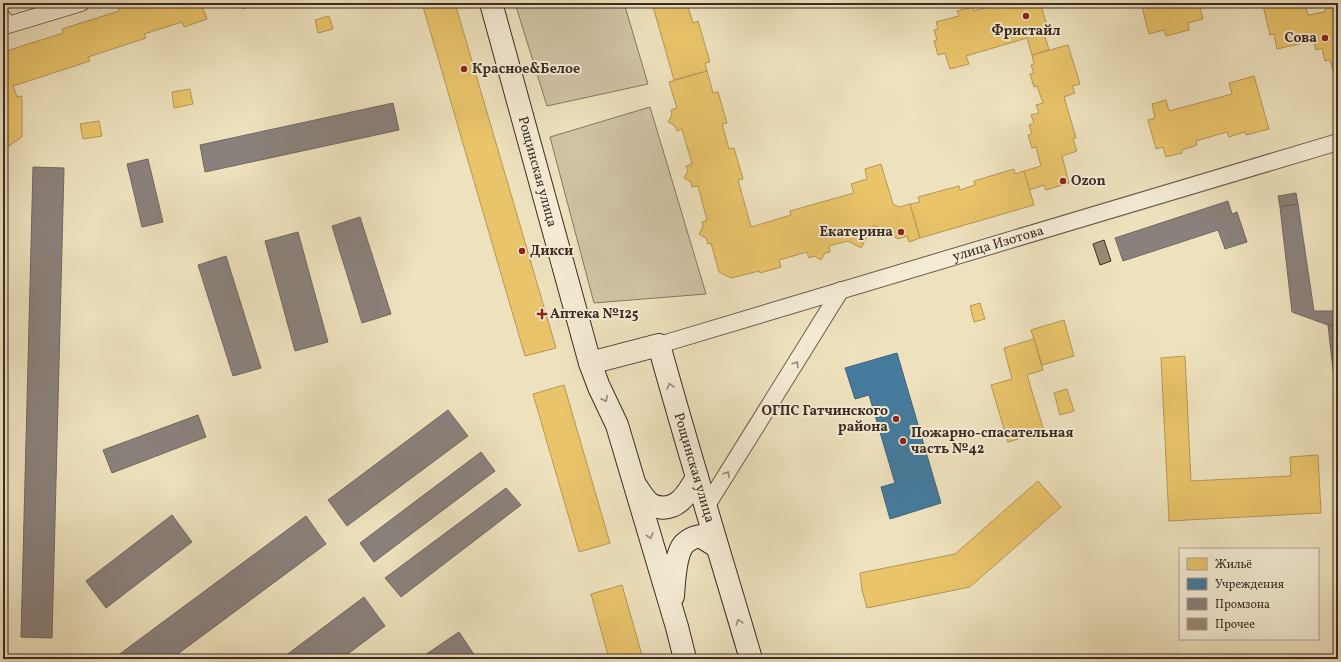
<svg xmlns="http://www.w3.org/2000/svg" width="1341" height="662" font-family="Vollkorn,serif">
  <rect width="100%" height="100%" fill="#eee2be"/>
  <filter id="stains"><feTurbulence type="fractalNoise" baseFrequency=".005" numOctaves="4"/><feColorMatrix values="0 0 0 0 .2 0 0 0 0 .09 0 0 0 0 .02 0 0 0 .5 -.17"/></filter>
  <radialGradient id="worn" r=".72"><stop offset=".6" stop-color="#630" stop-opacity="0"/><stop offset="1" stop-color="#630" stop-opacity=".3"/></radialGradient>
  <g fill="#d0c3a4" stroke="#867764">
    <polygon points="515,3 624,3 648,84 547,106"/>
    <polygon points="650,107 706,294 594,303 550,137"/>
  </g>
  <g fill="#e9c46a" stroke="#b59655">
    <polygon points="130,3 201,3 207,19 184,27 182,22 144,34 146,38 88,57 90,61 13,86 17,97 22,96 22,137 3,150 3,58 5,58 3,52 63,33 62,29 119,11 118,7"/>
    <polygon points="240,3 261,3 242,9"/>
    <polygon points="422,3 455,3 556,348 525,356"/>
    <polygon points="652,3 693,3 694,6 688,7 693,23 698,21 710,62 705,63 707,71 674,80"/>
    <polygon points="1000,3 1040,3 1049,32 1044,33 1049,50 1032,55 1027,38 966,56 969,64 950,69 945,53 938,55 934,41 937,40 934,30 938,29 936,22 959,16 957,11 973,7 974,11"/>
    <polygon points="1141,3 1187,3 1188,6 1199,3 1203,19 1188,23 1189,30 1166,36 1164,30 1149,34"/>
    <polygon points="1266,3 1305,3 1308,15 1324,12 1329,3 1338,3 1338,69 1333,71 1330,60 1325,61 1322,48 1316,50 1313,37 1302,39 1303,43 1277,49 1274,34 1270,35 1263,5"/>
    <polygon points="329,16 333,29 318,33 315,20"/>
    <polygon points="1068,45 1080,84 1072,86 1075,93 1064,97 1076,138 1073,139 1077,151 1062,156 1069,183 1046,190 1044,185 1029,190 1024,171 1041,166 1036,147 1032,148 1028,135 1032,134 1029,125 1034,123 1031,115 1039,113 1036,105 1043,103 1037,86 1034,87 1030,74 1034,73 1031,65 1034,64 1032,55"/>
    <polygon points="707,71 713,93 718,92 727,123 722,124 729,149 734,148 743,179 738,180 751,227 791,215 790,211 854,193 851,184 867,179 865,169 881,164 893,204 899,207 910,204 920,238 909,242 907,236 898,239 874,225 861,248 848,241 829,246 830,252 825,253 821,260 814,256 809,258 807,252 779,260 781,267 760,273 759,271 731,278 719,272 711,243 708,244 706,238 699,234 703,227 702,222 707,220 698,186 692,187 691,182 684,178 688,171 686,166 692,164 682,129 677,131 675,126 668,122 672,115 671,110 677,108 669,82"/>
    <polygon points="1254,76 1269,129 1246,135 1245,132 1229,137 1227,132 1196,141 1197,145 1182,150 1182,153 1166,157 1163,147 1156,149 1148,120 1155,118 1152,104 1166,100 1169,111 1232,94 1229,83"/>
    <polygon points="190,89 193,104 174,108 172,92"/>
    <polygon points="99,121 102,136 83,139 80,124"/>
    <polygon points="1014,169 1015,174 1024,171 1034,205 920,238 910,204 920,202 918,197 959,186 960,190 975,185 974,181"/>
    <polygon points="980,303 985,319 974,322 970,306"/>
    <polygon points="1064,320 1074,356 1042,365 1031,330"/>
    <polygon points="1034,339 1043,370 1027,375 1044,431 1008,442 991,385 1012,379 1004,348"/>
    <polygon points="1185,356 1191,481 1291,476 1290,457 1318,455 1321,513 1169,521 1161,358"/>
    <polygon points="564,385 610,543 579,552 533,394"/>
    <polygon points="1067,389 1074,411 1060,415 1054,393"/>
    <polygon points="1038,481 1061,507 970,587 867,608 862,590 860,573 955,554"/>
    <polygon points="622,585 643,659 609,659 591,594"/>
  </g>
  <polygon fill="#457b9d" stroke="#426378" points="897,353 941,503 890,519 881,487 895,483 869,395 855,399 845,368"/>
  <g fill="#8a817c" stroke="#736761">
    <polygon points="393,103 399,130 205,172 200,145"/>
    <polygon points="148,159 163,222 142,227 127,164"/>
    <polygon points="33,167 64,168 52,638 21,637"/>
    <polygon points="1296,193 1298,204 1280,207 1278,196"/>
    <polygon points="1335,199 1338,199 1338,231 1334,231"/>
    <polygon points="1228,201 1232,214 1237,212 1247,242 1225,249 1218,230 1123,261 1115,238"/>
    <polygon points="1298,204 1314,311 1338,311 1338,326 1328,325 1292,312 1280,207"/>
    <polygon points="360,217 391,314 362,323 332,226"/>
    <polygon points="298,232 328,342 295,351 265,241"/>
    <polygon points="1334,254 1338,255 1338,286 1334,286"/>
    <polygon points="226,256 261,368 233,376 198,265"/>
    <polygon points="1328,325 1338,326 1338,414"/>
    <polygon points="448,410 468,436 347,526 328,500"/>
    <polygon points="198,415 206,437 112,473 103,450"/>
    <polygon points="481,452 495,471 374,562 360,543"/>
    <polygon points="506,488 521,505 401,597 385,578"/>
    <polygon points="172,515 192,542 106,608 86,581"/>
    <polygon points="306,516 326,544 171,659 113,659"/>
    <polygon points="364,597 385,626 341,659 281,659"/>
    <polygon points="459,632 477,659 419,659"/>
  </g>
  <polygon fill="#998a74" stroke="#3c2b23" points="1104,240 1111,261 1100,265 1093,244"/>
  <g fill="none" stroke-linecap="round" stroke-linejoin="round">
    <g stroke="#68594a" stroke-width="18">
      <g id="street">
        <polyline points="3,18 8,25 81,3"/>
        <path id="s1" d="M 659,345 L 1338,142"/>
        <polyline points="706,507 841,290"/>
      </g>
    </g>
    <g stroke="#3c2b23" stroke-width="24">
      <g id="secondary">
        <path id="s2" d="M 491,3 L 590,363 L 599,387 L 617,425 L 677,627 L 685,659"/>
        <path id="s3" d="M 590,363 L 659,345 C 688,450 720,554 751,659"/>
        <path d="M 636,486 C 640,492 646,502 652,505 C 675,515 688,494 697,477"/>
        <path d="M 673,596 C 674,583 675,554 684,544 C 689,539 694,537 700,536 L 716,546"/>
      </g>
    </g>
    <use href="#street" stroke="#f4ecd5" stroke-width="16"/>
    <use href="#secondary" stroke="#f4ecd5" stroke-width="22"/>
  </g>
  <defs><path id="oneway-chevron" d="M-2-3.5L2.5 0L-2 3.5" fill="none" stroke-width="1.6" stroke-linecap="round" stroke-linejoin="round"/></defs>
  <g stroke="#988c7c">
    <use href="#oneway-chevron" transform="translate(796 364) rotate(-58)"/>
    <use href="#oneway-chevron" transform="translate(670 386) rotate(-106)"/>
    <use href="#oneway-chevron" transform="translate(605 399) rotate(64)"/>
    <use href="#oneway-chevron" transform="translate(727 474) rotate(-58)"/>
    <use href="#oneway-chevron" transform="translate(650 536) rotate(74)"/>
    <use href="#oneway-chevron" transform="translate(739 622) rotate(-107)"/>
  </g>
  <g fill="#8f2418" stroke="#f4ecd5" stroke-width="1.5">
    <circle cx="1026" cy="16" r="4"/>
    <circle cx="1325" cy="38" r="4"/>
    <circle cx="464" cy="69" r="4"/>
    <circle cx="1063" cy="181" r="4"/>
    <circle cx="901" cy="232" r="4"/>
    <circle cx="522" cy="251" r="4"/>
    <path d="M540 308h4v4h4v4h-4v4h-4v-4h-4v-4h4z"/>
    <circle cx="896" cy="419" r="4"/>
    <circle cx="903" cy="441" r="4"/>
  </g>
  <g text-anchor="middle" dominant-baseline="central" stroke-width="4" stroke-linejoin="round" paint-order="stroke">
    <g font-size="14" font-weight="bold" fill="#3c2b23" stroke="#f4ecd5" text-anchor="start">
      <text x="1026" y="31" text-anchor="middle">Фристайл</text>
      <text x="1317" y="38" text-anchor="end">Сова</text>
      <text x="472" y="69">Красное&amp;Белое</text>
      <text x="1071" y="181">Ozon</text>
      <text x="893" y="232" text-anchor="end">Екатерина</text>
      <text x="530" y="251">Дикси</text>
      <text x="550" y="314">Аптека №125</text>
      <text x="888" y="411" text-anchor="end">ОГПС Гатчинского<tspan x="888" dy="16">района</tspan></text>
      <text x="911" y="433">Пожарно-спасательная<tspan x="911" dy="16">часть №42</tspan></text>
    </g>
    <g font-size="14" fill="#3c2b23" stroke="#f4ecd5">
      <text stroke="none"><textPath href="#s2" startOffset="175">Рощинская улица</textPath></text>
      <text stroke="none"><textPath href="#s1" startOffset="354">улица Изотова</textPath></text>
      <text stroke="none"><textPath href="#s3" startOffset="199">Рощинская улица</textPath></text>
    </g>
  </g>
  <rect width="1341" height="662" fill="none" stroke="#eee2be" stroke-width="16"/>
  <rect x="4" y="4" width="1333" height="654" fill="none" stroke="#3c2b23" stroke-width="2"/>
  <rect x="8" y="8" width="1325" height="646" fill="none" stroke="#3c2b23"/>
  <rect x="1179" y="548" width="140" height="92" fill="#f4ecd5" stroke="#aa9f8e"/>
  <rect x="1187" y="558" width="20" height="12" fill="#e9c46a" stroke="#aa9f8e"/>
  <text x="1215" y="568" font-size="12" fill="#3c2b23">Жильё</text>
  <rect x="1187" y="578" width="20" height="12" fill="#457b9d" stroke="#aa9f8e"/>
  <text x="1215" y="588" font-size="12" fill="#3c2b23">Учреждения</text>
  <rect x="1187" y="598" width="20" height="12" fill="#8a817c" stroke="#aa9f8e"/>
  <text x="1215" y="608" font-size="12" fill="#3c2b23">Промзона</text>
  <rect x="1187" y="618" width="20" height="12" fill="#998a74" stroke="#aa9f8e"/>
  <text x="1215" y="628" font-size="12" fill="#3c2b23">Прочее</text>
  <rect width="100%" height="100%" filter="url(#stains)"/>
  <rect width="100%" height="100%" fill="url(#worn)"/>
</svg>
